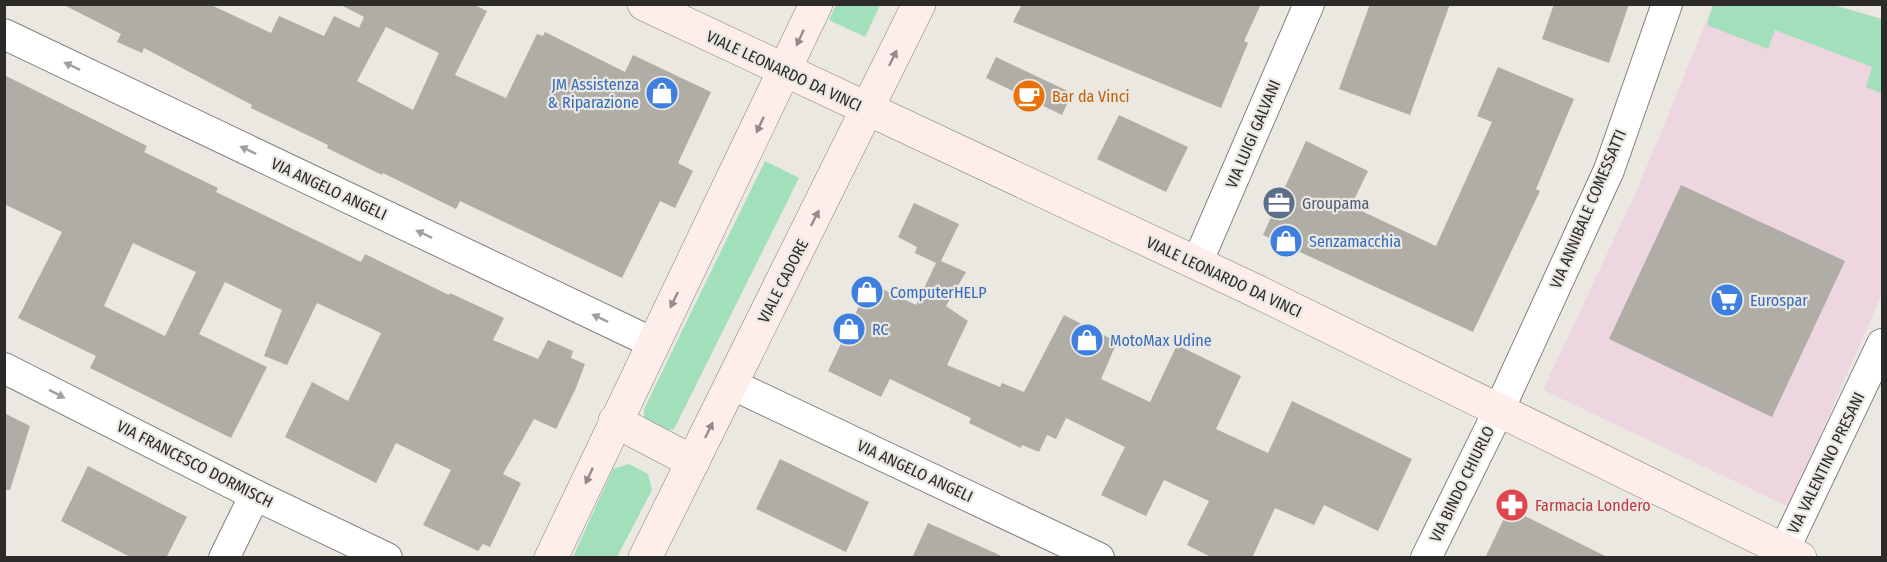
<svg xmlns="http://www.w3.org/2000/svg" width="1887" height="562" font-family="'Fira Sans Condensed',sans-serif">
  <rect width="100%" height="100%" fill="#eae8e1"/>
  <polygon fill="#eed6e1" points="1713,5 1833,5 1882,19 1882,294 1789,507 1543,390 1638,188"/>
  <g fill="#a1e0ba">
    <polygon points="1713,4 1833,5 1882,19 1882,94 1866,87 1872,67 1775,30 1768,49 1707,25"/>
    <polygon points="836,5 836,4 880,5 865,37 829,20"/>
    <polygon points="765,161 799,178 674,429 660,432 644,425 644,409"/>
    <polygon points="629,464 648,474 652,490 617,557 573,557 613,469"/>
  </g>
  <g fill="#afada6" fill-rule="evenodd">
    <path d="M 62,4 L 209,4 L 271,33 L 279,16 L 324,36 L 334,16 L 359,28 L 364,17 L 339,4 L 473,4 L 487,11 L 455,75 L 506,98 L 537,34 L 543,36 L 545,32 L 625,72 L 633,55 L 711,92 L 678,163 L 693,171 L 675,208 L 660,201 L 622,278 L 460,201 L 456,209 L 383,173 L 382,175 L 327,148 L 328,145 L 251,108 L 252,105 L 144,48 L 142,53 L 117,42 L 121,34 ZM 386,27 L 439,53 L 413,110 L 357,81 Z"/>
    <polygon points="1022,4 1261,4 1244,41 1248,43 1221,108 1013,22"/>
    <polygon points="1370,4 1450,4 1410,115 1339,89"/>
    <polygon points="1554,4 1629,4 1609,63 1542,39"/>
    <polygon points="996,57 1072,93 1062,115 986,78"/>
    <polygon points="1498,67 1574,99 1536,189 1540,191 1473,332 1263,235 1306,141 1368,171 1351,206 1436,246 1492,122 1477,116"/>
    <path d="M 4,75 L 147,146 L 144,152 L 218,188 L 216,192 L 361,262 L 365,254 L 449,295 L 450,293 L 504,318 L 493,340 L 538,359 L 548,340 L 573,351 L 571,358 L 585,364 L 576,388 L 556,429 L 534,419 L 503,474 L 521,483 L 490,547 L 483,544 L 478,551 L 423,525 L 451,470 L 396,443 L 376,483 L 285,437 L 312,382 L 348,401 L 381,333 L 317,303 L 287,365 L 264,356 L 282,310 L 225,282 L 199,334 L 267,367 L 231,438 L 90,368 L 96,356 L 18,318 L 62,232 L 4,204 ZM 133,243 L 196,272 L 165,336 L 104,306 Z"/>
    <polygon points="1119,115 1188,147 1166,192 1097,159"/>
    <polygon points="1681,185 1845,261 1772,417 1609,339"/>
    <polygon points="914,203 959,224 941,261 966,272 946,306 968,321 947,365 1000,387 1002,383 1024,392 1064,315 1117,342 1101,379 1150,402 1177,345 1241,376 1216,429 1268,453 1292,401 1412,459 1378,531 1324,505 1314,525 1275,508 1252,558 1213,558 1187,545 1209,501 1164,480 1146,516 1101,495 1125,447 1066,418 1056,439 1047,435 1039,452 1022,445 1021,448 969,423 971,418 890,379 881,397 828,371 870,283 916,305 936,263 915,253 917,247 898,237"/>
    <polygon points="4,413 30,426 10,490 4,490"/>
    <polygon points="780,459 869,502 846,552 756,509"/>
    <polygon points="88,466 187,517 166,558 132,558 61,521"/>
    <polygon points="1509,508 1609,558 1485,558"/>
    <polygon points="928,523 944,530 1006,558 912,558"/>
  </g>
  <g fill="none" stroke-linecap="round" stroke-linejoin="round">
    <g stroke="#83817b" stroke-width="32">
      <g id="minor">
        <polyline points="4,34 653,343"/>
        <polyline points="1197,263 1309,4"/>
        <polyline points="4,368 255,495 387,558"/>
        <polyline points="731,384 1099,558"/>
        <polyline points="1784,550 1882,344"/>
        <polyline points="224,558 255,495"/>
        <polyline points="1426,558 1499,410 1609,170 1667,4"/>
      </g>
    </g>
    <g stroke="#83817b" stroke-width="34">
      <g id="secondary">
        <polyline points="644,4 1254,290 1800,558"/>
        <polyline points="615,421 693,462"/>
        <polyline points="551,558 816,4"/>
        <polyline points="645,558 919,4"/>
      </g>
    </g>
    <use href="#minor" stroke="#fff" stroke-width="30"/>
    <use href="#secondary" stroke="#fdeeeb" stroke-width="33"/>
  </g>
  <defs><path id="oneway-solid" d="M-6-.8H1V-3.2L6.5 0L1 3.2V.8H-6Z" transform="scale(1.5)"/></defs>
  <g fill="#948c8a">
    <use href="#oneway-solid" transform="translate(800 38) rotate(115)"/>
    <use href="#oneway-solid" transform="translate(893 58) rotate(-64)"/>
    <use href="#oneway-solid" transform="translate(760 125) rotate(115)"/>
    <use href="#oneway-solid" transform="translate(815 218) rotate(-63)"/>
    <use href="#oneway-solid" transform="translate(674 300) rotate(116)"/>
    <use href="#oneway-solid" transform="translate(709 430) rotate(-64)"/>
    <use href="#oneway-solid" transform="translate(589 476) rotate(115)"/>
  </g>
  <g fill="#a0a09f">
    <use href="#oneway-solid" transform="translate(72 66) rotate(-155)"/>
    <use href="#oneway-solid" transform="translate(248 150) rotate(-155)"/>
    <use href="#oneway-solid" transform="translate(424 234) rotate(-155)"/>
    <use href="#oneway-solid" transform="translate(600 318) rotate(-155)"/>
    <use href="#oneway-solid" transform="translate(57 394) rotate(27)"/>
  </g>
  <defs>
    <g id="shop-disc" transform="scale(1.725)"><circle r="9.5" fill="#3f7fe0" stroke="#eae8e1"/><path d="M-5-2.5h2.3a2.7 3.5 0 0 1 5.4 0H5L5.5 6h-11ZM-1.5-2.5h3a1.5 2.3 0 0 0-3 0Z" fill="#fff"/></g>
    <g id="cafe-disc" transform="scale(1.725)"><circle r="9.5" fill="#e8710a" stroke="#eae8e1"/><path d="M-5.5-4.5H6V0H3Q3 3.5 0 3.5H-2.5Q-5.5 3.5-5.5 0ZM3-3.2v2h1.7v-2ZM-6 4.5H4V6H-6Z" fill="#fff"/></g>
    <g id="office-disc" transform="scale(1.725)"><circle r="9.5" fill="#5c6f8a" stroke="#eae8e1"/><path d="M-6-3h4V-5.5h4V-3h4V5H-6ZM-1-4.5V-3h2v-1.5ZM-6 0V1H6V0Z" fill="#fff"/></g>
    <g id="supermarket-disc" transform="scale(1.725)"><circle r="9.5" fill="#3f7fe0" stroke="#eae8e1"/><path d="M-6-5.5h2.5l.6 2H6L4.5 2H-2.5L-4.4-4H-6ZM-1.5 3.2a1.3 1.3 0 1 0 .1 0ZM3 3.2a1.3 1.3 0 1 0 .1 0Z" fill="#fff"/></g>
    <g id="pharmacy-disc" transform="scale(1.725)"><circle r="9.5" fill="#e0444e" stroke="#eae8e1"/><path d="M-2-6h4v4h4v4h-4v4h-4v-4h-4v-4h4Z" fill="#fff"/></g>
  </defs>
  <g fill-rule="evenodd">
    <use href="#shop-disc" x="662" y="93"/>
    <use href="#cafe-disc" x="1029" y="96"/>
    <use href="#office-disc" x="1279" y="203"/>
    <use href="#shop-disc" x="1286" y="241"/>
    <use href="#shop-disc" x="867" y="292"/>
    <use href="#supermarket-disc" x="1727" y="300"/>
    <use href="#shop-disc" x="849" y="329"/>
    <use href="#shop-disc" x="1087" y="340"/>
    <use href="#pharmacy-disc" x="1512" y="505"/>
  </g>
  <g text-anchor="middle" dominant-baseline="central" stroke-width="4.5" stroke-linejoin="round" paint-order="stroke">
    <g font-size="16" fill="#2c2b29" stroke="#eae8e1">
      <text transform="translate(784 71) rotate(25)">VIALE LEONARDO DA VINCI</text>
      <text transform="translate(1253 134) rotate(-67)">VIA LUIGI GALVANI</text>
      <text transform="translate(329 189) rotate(25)">VIA ANGELO ANGELI</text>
      <text transform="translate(1588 209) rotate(-67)">VIA ANNIBALE COMESSATTI</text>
      <text transform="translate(1224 277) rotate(25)">VIALE LEONARDO DA VINCI</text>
      <text transform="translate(783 281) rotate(-63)">VIALE CADORE</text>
      <text transform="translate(1826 463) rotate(-64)">VIA VALENTINO PRESANI</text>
      <text transform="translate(195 464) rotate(27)">VIA FRANCESCO DORMISCH</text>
      <text transform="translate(915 471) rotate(25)">VIA ANGELO ANGELI</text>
      <text transform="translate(1462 484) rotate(-64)">VIA BINDO CHIURLO</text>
    </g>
    <g font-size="16" fill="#366cbe" stroke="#eae8e1" text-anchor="start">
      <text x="639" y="84" text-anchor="end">JM Assistenza<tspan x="639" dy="18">&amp; Riparazione</tspan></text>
      <text x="1309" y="241">Senzamacchia</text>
      <text x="890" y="292">ComputerHELP</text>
      <text x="1750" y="300">Eurospar</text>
      <text x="872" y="329">RC</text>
      <text x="1110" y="340">MotoMax Udine</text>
    </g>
    <g font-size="16" fill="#c56008" stroke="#eae8e1" text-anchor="start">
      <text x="1052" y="96">Bar da Vinci</text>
    </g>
    <g font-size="16" fill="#4e5e75" stroke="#eae8e1" text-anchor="start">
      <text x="1302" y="203">Groupama</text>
    </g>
    <g font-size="16" fill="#be3a42" stroke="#eae8e1" text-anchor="start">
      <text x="1535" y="505">Farmacia Londero</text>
    </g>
  </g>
  <rect width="1887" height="562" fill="none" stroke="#2c2b29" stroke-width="12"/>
</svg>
